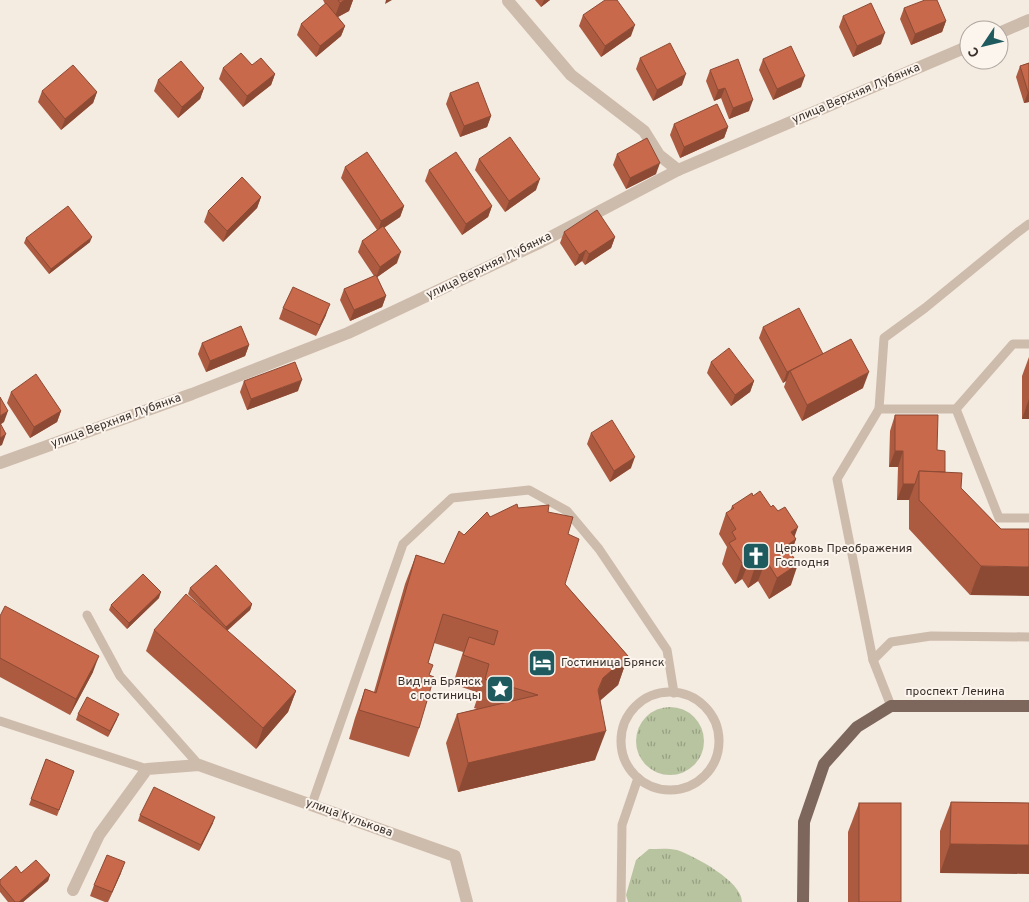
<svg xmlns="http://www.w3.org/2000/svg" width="1029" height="902" font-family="Overpass,sans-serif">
  <defs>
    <pattern id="grass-tufts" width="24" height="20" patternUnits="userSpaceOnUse" patternTransform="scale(1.25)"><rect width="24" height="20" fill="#b8c4a0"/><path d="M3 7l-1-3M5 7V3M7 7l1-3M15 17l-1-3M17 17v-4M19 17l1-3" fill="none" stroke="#97a083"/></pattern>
  </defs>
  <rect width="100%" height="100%" fill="#f4ebe1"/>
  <g fill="url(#grass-tufts)">
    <circle cx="670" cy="741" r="34"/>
    <path d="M 649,849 C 658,849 668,848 677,850 C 694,856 742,881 742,902 L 628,902 L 626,895 L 636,860 Z"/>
  </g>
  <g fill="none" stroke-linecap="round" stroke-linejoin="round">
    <g stroke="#cdbbac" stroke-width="9">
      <polyline points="879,409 884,338 925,308 1018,232 1029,224"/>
      <polyline points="956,409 1013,344 1029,344"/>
      <polyline points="87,615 120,676 199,765"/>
      <polyline points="873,660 837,479 879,409 956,409 999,518 1029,518"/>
      <circle cx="670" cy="741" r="49"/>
      <polyline points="891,706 873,660 891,642 931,636 1029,637"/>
      <polyline points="0,721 147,769"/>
      <polyline points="312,804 403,544 452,498 529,490 567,511 599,549 667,650 674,693"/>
      <polyline points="621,902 622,825 638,778"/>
    </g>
    <g stroke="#cdbbac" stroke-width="12">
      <polyline points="508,1 571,75 644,131 659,155 678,170"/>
      <polyline points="999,33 1029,20"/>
      <polyline points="0,463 192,394 348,333 541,242 678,170 969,46"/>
      <polyline points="73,890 99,835 147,769 199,765 455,856 467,902"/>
    </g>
    <polyline stroke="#7d675c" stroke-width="12" points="803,902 804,822 824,764 857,727 891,706 1029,706"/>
  </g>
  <g fill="#ac5a40">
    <polygon points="323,0 353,0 349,11 338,17 345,26 341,36 316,57 297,35 301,24 325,4"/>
    <polygon points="535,0 550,0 541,7"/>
    <polygon points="904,8 946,21 942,32 911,45 900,19"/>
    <polygon points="583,15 631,36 601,57 579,26"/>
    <polygon points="843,16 881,44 853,57 839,27"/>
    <polygon points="640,58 682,85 653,101 636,69"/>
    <polygon points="763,59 801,87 773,100 759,70"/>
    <polygon points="1029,63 1029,102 1024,103 1016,77 1020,66"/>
    <polygon points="252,65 275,74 271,85 243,107 219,79 223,68"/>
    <polygon points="710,70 749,111 729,119 721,98 714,101 706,81"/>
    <polygon points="158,80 204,88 200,99 178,118 154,91"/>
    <polygon points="42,91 97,92 93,103 61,130 38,102"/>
    <polygon points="450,93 491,116 487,127 460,137 446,104"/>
    <polygon points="674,124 728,127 724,138 680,158 670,135"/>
    <polygon points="617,154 656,174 626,189 613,165"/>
    <polygon points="479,159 536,190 505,212 475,170"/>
    <polygon points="345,167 404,206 400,217 384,227 397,263 377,277 386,296 382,307 350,321 340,300 344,289 374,276 358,252 362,241 377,230 341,178"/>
    <polygon points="429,170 492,206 488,217 462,235 425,181"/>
    <polygon points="261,197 257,208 223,242 204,222 208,211"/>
    <polygon points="564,232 615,237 611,248 585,265 582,261 575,266 560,243"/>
    <polygon points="26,238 90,242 49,274 24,243"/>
    <polygon points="283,308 326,315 316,336 279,319"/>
    <polygon points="763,327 823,354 863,388 802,421 784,387 786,381 783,383 759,338"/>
    <polygon points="202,343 249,345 245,356 206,372 198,354"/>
    <polygon points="1029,357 1029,419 1022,419 1022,376"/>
    <polygon points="711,362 754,381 750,392 731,406 707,373"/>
    <polygon points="244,381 298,391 247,410 240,392"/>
    <polygon points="11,392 61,411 57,422 30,438 7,403"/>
    <polygon points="895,415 937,450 945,472 1001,529 970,595 909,529 909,500 897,500 898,467 889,467 890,431"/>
    <polygon points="591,433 631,468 610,482 587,444"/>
    <polygon points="753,496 771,507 796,539 791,553 791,585 769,599 758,581 748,588 742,579 735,584 722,564 727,547 719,534 726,513 730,511 732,506"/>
    <polygon points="518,508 548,512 568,534 565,584 628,656 618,685 600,700 595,760 458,792 446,743 457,714 477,709 474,708 479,693 453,684 463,652 434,643 428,663 429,675 419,728 409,757 349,739 355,718 365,689 374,692 405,584 416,555 444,564 464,535 490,517"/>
    <polygon points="190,588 252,604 250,610 227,631 296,691 288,712 256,749 146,651 154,630 200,606 188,594"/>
    <polygon points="159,598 127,629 109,610 111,605"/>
    <polygon points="0,616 93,672 70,715 0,677"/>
    <polygon points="78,714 117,719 108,737 76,720"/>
    <polygon points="46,759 74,771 57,816 29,805"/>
    <polygon points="951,802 1029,803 940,873 940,831"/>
    <polygon points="859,803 901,902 848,902 848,832"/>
    <polygon points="140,815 213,823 199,851 138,821"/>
    <polygon points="21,873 50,875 48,881 23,902 8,902 0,892 0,880"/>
    <polygon points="121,873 108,902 105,902 90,896 94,885"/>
  </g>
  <g fill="#8c4a34">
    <polygon points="345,0 353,0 349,11 334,19 340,3"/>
    <polygon points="386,0 392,0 385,4"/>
    <polygon points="544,0 550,0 541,7"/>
    <polygon points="946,21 942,32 911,45 915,34"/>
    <polygon points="635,25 631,36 601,57 605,46"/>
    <polygon points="345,26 341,36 316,57 320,46"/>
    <polygon points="885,33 881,44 853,57 857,46"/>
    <polygon points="275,74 271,85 243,107 247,96"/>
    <polygon points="686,74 682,85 653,101 657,90"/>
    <polygon points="805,76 801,87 773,100 777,89"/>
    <polygon points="204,88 200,99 178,118 182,107"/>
    <polygon points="725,88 721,98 714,101 718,90"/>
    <polygon points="97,92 93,103 61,130 65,119"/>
    <polygon points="1028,92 1029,92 1029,102 1024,103"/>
    <polygon points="753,100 749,111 729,119 733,108"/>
    <polygon points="491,116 487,127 460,137 464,126"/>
    <polygon points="728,127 724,138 680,158 684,147"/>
    <polygon points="660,163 656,174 626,189 630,178"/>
    <polygon points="540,179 536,190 505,212 509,201"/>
    <polygon points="261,197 257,208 223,242 227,231"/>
    <polygon points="404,206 400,217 378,232 381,221"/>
    <polygon points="492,206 488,217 462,235 466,224"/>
    <polygon points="92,237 90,242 49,274 51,269"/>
    <polygon points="615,237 611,248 585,265 589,254"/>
    <polygon points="586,250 582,261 575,266 579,255"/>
    <polygon points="401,252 397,263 376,278 380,267"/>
    <polygon points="386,296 382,307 350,321 354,310"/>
    <polygon points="330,304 326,315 316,336 320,325"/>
    <polygon points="249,345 245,356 206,372 210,361"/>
    <polygon points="823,354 790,371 786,381 783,383 787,372"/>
    <polygon points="869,372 863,388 802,421 807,405"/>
    <polygon points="302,380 298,391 247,410 251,399"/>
    <polygon points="754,381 750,392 731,406 735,395"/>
    <polygon points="1029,399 1029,419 1022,419"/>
    <polygon points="8,411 4,422 0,425 0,416"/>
    <polygon points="61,411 57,422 30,438 34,427"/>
    <polygon points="6,434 2,445 0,446 0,438"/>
    <polygon points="895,451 903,451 898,467 889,467"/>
    <polygon points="635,457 631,468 610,482 614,471"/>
    <polygon points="903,484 915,484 909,500 897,500"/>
    <polygon points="798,527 793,541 796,539 788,560 778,567 791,532"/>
    <polygon points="750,559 742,579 735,584 742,563"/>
    <polygon points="766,560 758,581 748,588 755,567"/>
    <polygon points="798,564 791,585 769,599 777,578"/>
    <polygon points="981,566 1029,567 1029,596 970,595"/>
    <polygon points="161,592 159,598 127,629 129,623"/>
    <polygon points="252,604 250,610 224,633 226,627"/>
    <polygon points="99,656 93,672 70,715 76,699"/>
    <polygon points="628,656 618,685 593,707 603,678"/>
    <polygon points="296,691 288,712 256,749 263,728"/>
    <polygon points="119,714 117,719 108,737 110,731"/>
    <polygon points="606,731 595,760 458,792 468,763"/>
    <polygon points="215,817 213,823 199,851 201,845"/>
    <polygon points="950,844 1029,845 1029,874 940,873"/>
    <polygon points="125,862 121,873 108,902 112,892"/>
    <polygon points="50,875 48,881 23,902 19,902"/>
  </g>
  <g fill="#c8694b" stroke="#8c4a34">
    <polygon points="338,0 345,0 340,3"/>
    <polygon points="605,0 617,0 635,25 605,46 583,15"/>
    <polygon points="925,0 937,0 946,21 915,34 904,8"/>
    <polygon points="326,3 345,26 320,46 301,24"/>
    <polygon points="871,3 885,33 857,46 843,16"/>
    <polygon points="670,43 686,74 657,90 640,58"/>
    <polygon points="791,46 805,76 777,89 763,59"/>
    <polygon points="241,53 252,65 261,58 275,74 247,96 223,68"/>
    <polygon points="738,59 753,100 733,108 725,88 718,90 710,70"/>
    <polygon points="181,61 204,88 182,107 158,80"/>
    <polygon points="1029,63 1029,92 1028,92 1020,66"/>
    <polygon points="73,65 97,92 65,119 42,91"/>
    <polygon points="478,82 491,116 464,126 450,93"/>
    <polygon points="717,104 728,127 684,147 674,124"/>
    <polygon points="510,137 540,179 509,201 479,159"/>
    <polygon points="647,138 660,163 630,178 617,154"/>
    <polygon points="367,152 404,206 381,221 345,167"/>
    <polygon points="456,152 492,206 466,224 429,170"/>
    <polygon points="242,177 261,197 227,231 208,211"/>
    <polygon points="68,206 92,237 51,269 26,238"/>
    <polygon points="597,210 615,237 589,254 586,250 579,255 564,232"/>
    <polygon points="383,226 401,252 380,267 362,241"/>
    <polygon points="376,275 386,296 354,310 344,289"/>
    <polygon points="293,287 330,304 320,325 283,308"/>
    <polygon points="799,308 823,354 787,372 763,327"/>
    <polygon points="241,326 249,345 210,361 202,343"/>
    <polygon points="851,339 869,372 807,405 790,371"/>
    <polygon points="729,348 754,381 735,395 711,362"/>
    <polygon points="295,362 302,380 251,399 244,381"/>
    <polygon points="36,374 61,411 34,427 11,392"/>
    <polygon points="0,397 8,411 0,416"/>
    <polygon points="895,415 938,415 937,450 945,451 945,472 919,471 915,484 903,484 903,451 895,451"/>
    <polygon points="612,420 635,457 614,471 591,433"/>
    <polygon points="0,423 6,434 0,438"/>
    <polygon points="919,471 962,473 961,488 1001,529 1029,529 1029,567 981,566 919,500"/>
    <polygon points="760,491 771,507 773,505 778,511 785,507 798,527 791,532 796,539 786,546 798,564 777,578 766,560 755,567 750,559 742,563 729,543 736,539 732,532 736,529 726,513 734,508 732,506 752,493 753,496"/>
    <polygon points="517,504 518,508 549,505 548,512 573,517 568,534 579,539 565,584 628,656 603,678 598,690 606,731 468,763 457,714 538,695 485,679 489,664 463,655 469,637 494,645 498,631 443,614 428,663 433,665 429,675 434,677 419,728 359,710 365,689 376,693 416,555 444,564 459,531 464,535 487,512 490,517"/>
    <polygon points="216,565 252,604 226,627 190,588"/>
    <polygon points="143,574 161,592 129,623 111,605"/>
    <polygon points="186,594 296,691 263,728 154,630"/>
    <polygon points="5,606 99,656 76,699 0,658 0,616"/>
    <polygon points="87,697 119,714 110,731 78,714"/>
    <polygon points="46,759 74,771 59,810 31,799"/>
    <polygon points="154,787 215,817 201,845 140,815"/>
    <polygon points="951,802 1029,803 1029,845 950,844"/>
    <rect x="859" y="803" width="42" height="99"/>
    <polygon points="107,855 125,862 112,892 94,885"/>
    <polygon points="36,860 50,875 19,902 15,902 0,884 0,880 16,866 21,873"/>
  </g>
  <defs>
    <g id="church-square" transform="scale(1.4375)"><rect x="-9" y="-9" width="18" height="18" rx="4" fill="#1f5a5e" stroke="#fbf5ee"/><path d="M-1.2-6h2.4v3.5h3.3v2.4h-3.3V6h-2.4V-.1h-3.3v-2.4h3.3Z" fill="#fff"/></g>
    <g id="hotel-square" transform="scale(1.4375)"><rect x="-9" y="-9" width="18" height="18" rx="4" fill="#1f5a5e" stroke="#fbf5ee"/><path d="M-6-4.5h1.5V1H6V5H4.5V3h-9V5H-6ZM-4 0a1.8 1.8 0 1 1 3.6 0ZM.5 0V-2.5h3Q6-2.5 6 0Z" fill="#fff"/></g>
    <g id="sight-square" transform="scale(1.4375)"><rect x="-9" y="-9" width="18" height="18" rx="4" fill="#1f5a5e" stroke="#fbf5ee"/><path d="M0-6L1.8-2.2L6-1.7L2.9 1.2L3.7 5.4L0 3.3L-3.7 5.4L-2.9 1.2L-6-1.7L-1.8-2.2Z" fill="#fff"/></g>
  </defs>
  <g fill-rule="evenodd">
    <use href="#church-square" x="756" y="556"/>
    <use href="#hotel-square" x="542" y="663"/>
    <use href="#sight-square" x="500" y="689"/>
  </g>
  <g text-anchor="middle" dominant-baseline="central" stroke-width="4" stroke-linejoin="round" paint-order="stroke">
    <g font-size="12" fill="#3b302b" stroke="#fbf5ee">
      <text transform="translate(856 94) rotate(-23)">улица Верхняя Лубянка</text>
      <text transform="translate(489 266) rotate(-26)">улица Верхняя Лубянка</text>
      <text transform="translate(116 421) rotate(-20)">улица Верхняя Лубянка</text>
      <text x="955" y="692">проспект Ленина</text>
      <text transform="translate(349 818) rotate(20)">улица Кулькова</text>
    </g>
    <g font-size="12" fill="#3b302b" stroke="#fbf5ee" text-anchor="start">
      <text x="775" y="549">Церковь Преображения<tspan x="775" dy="14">Господня</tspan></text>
      <text x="561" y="663">Гостиница Брянск</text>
      <text x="481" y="682" text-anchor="end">Вид на Брянск<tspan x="481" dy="14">с гостиницы</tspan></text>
    </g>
  </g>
  <g transform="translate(984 45) rotate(235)"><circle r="24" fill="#fbf5ee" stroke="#aea6a0"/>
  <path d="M0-4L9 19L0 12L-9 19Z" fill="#1f5a5e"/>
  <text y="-8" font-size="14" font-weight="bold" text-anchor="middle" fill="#3b302b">С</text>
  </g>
</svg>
